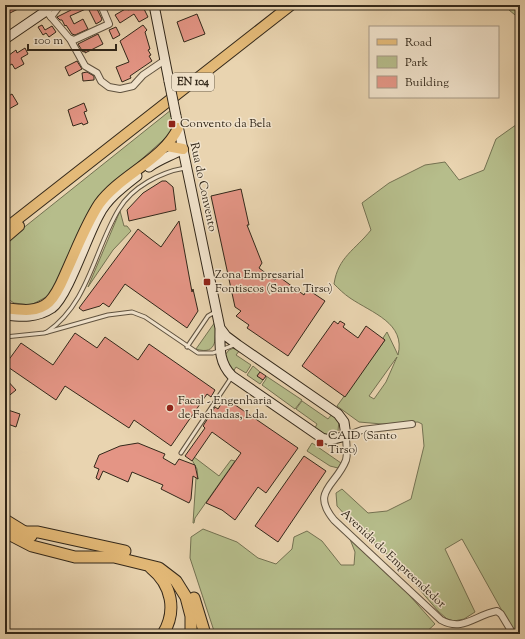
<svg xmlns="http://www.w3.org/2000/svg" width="525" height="639" font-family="'Sorts Mill Goudy',serif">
  <rect width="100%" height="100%" fill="#e9d4b0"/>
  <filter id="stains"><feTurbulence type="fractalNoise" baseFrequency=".005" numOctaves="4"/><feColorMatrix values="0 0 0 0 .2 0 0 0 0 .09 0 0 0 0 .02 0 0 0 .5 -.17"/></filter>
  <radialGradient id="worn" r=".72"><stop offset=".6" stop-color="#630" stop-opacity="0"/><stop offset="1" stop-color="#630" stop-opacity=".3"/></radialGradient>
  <g fill="#b6bd8b" stroke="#747252" fill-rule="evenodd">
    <polygon points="509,5 520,5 520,19 509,10"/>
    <polygon points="171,110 174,126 170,134 109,188 61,276 48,296 31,305 14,303 5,297 5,246 12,237"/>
    <path d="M 520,122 L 520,634 L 515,634 L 462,539 L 445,549 L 475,612 L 464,619 L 454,621 L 447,619 L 438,611 L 396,562 L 357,528 L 337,506 L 336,493 L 342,489 L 368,513 L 387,511 L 411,499 L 424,446 L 422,424 L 418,422 L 382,424 L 359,422 L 337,406 L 385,340 L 383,338 L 387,332 L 398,355 C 406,323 372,313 350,298 C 344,294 339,289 334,284 C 338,257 355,250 371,230 L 362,203 L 389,183 L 425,165 L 445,162 L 459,180 L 484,170 L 496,139 ZM 397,357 L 386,382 L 374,399 L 369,396 Z"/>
    <polygon points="120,211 124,226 127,226 131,231 113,250 88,287"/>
    <path d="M 215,322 C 216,337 218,356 196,349 Z"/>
    <polygon points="234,348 240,350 236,355 251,365 246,373 236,367 233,372 227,365 225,355 229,350"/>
    <polygon points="253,366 260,372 257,376 263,380 260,384 247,375"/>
    <polygon points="266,376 302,400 295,409 262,385 266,379"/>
    <path d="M 302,401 L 328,419 L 332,414 L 339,420 L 338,431 C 330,439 323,433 314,430 L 317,424 L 296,409 Z"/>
    <polygon points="312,443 341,463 338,468 330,466 307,451"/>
    <polygon points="194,457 219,476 231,460 235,461 195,518 194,523 193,523 196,478 198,479 197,469 192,460"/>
    <polygon points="203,529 237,542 258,558 276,564 292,549 294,537 307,531 322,541 341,565 354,565 355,552 348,534 401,586 435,624 424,634 215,634 190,558 191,537"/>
  </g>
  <g fill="#e49585" stroke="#33281a">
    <polygon points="12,5 26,5 10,13 7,8"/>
    <polygon points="69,5 95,5 102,19 101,21 96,24 88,8 70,16 74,24 83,19 88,29 75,35 72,34 66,25 65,26 62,20 60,20 57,17 71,10"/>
    <polygon points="136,5 148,5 144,9 148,17 139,22 134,14 120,23 115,15 127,8 128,10"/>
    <polygon points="197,14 205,34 184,42 177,22"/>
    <polygon points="42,25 45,30 52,26 56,32 49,37 46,33 43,35 38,27"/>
    <polygon points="143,25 147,30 145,32 150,49 148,50 151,55 149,56 152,61 130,76 131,78 122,82 116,67 129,62 120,41"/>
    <polygon points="116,27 120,35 113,39 109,30"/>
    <polygon points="98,34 103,44 85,53 85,51 83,52 78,44"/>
    <polygon points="25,48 28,54 21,58 24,64 15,69 12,64 5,68 5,58 16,50 17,53"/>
    <polygon points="77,61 82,69 69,76 65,67"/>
    <polygon points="87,72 94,76 94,80 83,81 82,73"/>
    <polygon points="12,94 18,104 9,109 5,98"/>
    <polygon points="84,103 87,111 84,112 88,123 83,125 82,123 73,126 68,110"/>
    <polygon points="162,181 166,181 173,187 176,210 129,221 127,210 143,193"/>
    <polygon points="241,189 249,225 247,225 262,263 259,268 275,280 278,276 304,295 307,289 325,301 288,356 247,328 249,325 236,316 241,311 235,307 211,196"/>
    <polygon points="179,221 192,292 193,289 198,311 187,328 125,284 109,307 103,303 100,306 83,311 79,308 138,229 161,247"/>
    <polygon points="334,321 338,324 340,321 345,324 343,327 358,338 366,326 385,340 345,397 302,366"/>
    <polygon points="75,333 97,348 105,337 138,360 149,344 215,390 211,397 207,394 171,446 134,420 129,428 65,386 56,400 5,365 21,343 53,365"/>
    <polygon points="260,372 266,376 263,380 257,376"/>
    <polygon points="5,378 16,390 5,399"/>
    <polygon points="225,398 298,448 266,493 258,487 235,520 222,510 206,503 241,453 212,432 192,461 185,456 205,428 203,426 215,407 218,409"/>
    <polygon points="5,409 20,414 16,427 5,423"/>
    <polygon points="138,443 165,454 163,458 175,465 179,459 195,465 198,479 193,476 191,499 189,503 161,489 163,485 132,472 128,482 103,471 99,480 96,478 99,469 94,467 99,455 120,446"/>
    <polygon points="304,456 326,471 278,542 255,526"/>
  </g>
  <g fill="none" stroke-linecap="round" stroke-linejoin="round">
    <g stroke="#605340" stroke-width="5">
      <g id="lane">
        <path d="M 47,332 C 89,303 94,250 119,209 C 132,187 161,172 185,168"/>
        <polyline points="5,337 44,333 108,315 132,312 145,317 198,353 213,353 234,345"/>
        <polyline points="187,347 208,316 215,312"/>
        <polyline points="181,453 231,378"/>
      </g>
    </g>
    <g stroke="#605340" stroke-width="8">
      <g id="street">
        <polyline points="46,11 69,38 74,40 109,24 101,5"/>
        <polyline points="51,17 60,5"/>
        <polyline points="70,39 85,66 97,73 101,81 109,87 120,89 133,86 143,75 165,60"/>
        <path d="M 412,424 L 362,430 L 346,436 C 346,444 348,453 346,460 C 336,486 310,491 334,520 L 441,620 C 463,632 475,615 497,611 L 501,614 L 513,634"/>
      </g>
    </g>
    <g stroke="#33281a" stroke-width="11">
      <g id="secondary">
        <polyline points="154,5 169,81"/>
        <polyline points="5,39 46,11 51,5"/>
        <path d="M 176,116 L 220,328 C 220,346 218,362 232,376 L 322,438 L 330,440 L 346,436 L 344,422 L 338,414 L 238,345 L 226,336 L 220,328"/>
        <path d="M 149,167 C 160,159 171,156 183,149"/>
        <path d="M 5,315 C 22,317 37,318 52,308 C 68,296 87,236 99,215 C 107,199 123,187 137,176"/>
      </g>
    </g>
    <g stroke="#33281a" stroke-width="12">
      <g id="primary">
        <polyline points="167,146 183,149"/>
        <polyline points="5,229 291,5"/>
        <polyline points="5,238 19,226"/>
        <path d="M 5,308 C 20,310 37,313 49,302 C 58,293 62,281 67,270 C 77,248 86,224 99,204 C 120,175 163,160 178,128"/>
      </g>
    </g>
    <g stroke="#33281a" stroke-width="13">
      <g id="highway">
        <polyline points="5,520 31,536"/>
        <polyline points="5,532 32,546 75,557 114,557 159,568 176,581 186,597 191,616 191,634"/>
        <polyline points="26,532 38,532 125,551"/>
        <path d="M 151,568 C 172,585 177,611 163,634"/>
        <polyline points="194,598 205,634"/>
      </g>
    </g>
    <use href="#lane" stroke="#f1e3cc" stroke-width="3"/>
    <use href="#street" stroke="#f1e3cc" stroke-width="6"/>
    <use href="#secondary" stroke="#f1e3cc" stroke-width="9"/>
    <use href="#primary" stroke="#e4ba78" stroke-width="10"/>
    <use href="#highway" stroke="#e4ba78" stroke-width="11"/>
    <g stroke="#33281a" stroke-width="11" stroke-linecap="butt">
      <polyline id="secondary-bridge" points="169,81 176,116"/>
    </g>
    <use href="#secondary-bridge" stroke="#f1e3cc" stroke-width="9"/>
  </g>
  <g fill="#8f2418" stroke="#f1e3cc" stroke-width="1.5">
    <rect x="168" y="120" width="8" height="8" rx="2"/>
    <rect x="203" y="278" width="8" height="8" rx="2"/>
    <circle cx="170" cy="408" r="4"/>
    <rect x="316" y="439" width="8" height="8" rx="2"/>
  </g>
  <g text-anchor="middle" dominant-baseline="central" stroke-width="3" stroke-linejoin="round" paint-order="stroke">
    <rect fill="#f1e3cc" stroke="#6c604f" stroke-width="1" x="172" y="73" width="42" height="18" rx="3"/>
    <g font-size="11" font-weight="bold" fill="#33281a">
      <text x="193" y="82">EN 104</text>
    </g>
    <g font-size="12" fill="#33281a" stroke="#f1e3cc" text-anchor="start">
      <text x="180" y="124">Convento da Bela</text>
      <text x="215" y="275">Zona Empresarial<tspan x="215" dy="14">Fontiscos (Santo Tirso)</tspan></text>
      <text x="178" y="401">Facal - Engenharia<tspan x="178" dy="14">de Fachadas, Lda.</tspan></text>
      <text x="328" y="436">CAID (Santo<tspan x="328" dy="14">Tirso)</tspan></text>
    </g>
    <g font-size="12" fill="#33281a" stroke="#f1e3cc">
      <text transform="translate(203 187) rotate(78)">Rua do Convento</text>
      <text transform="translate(393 559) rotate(43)">Avenida do Empreendedor</text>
    </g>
  </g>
  <rect width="525" height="639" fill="none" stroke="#e9d4b0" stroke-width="20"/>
  <rect x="6" y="6" width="513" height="627" fill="none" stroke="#33281a" stroke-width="2"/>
  <rect x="10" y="10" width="505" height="619" fill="none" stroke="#33281a"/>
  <rect x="369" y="26" width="130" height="72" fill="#f1e3cc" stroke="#a59885"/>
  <rect x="377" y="39" width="20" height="6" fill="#e4ba78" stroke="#a59885"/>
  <text x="405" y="46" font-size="12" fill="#33281a">Road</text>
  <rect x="377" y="56" width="20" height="12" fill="#b6bd8b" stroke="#a59885"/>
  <text x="405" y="66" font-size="12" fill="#33281a">Park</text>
  <rect x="377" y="76" width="20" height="12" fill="#e49585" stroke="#a59885"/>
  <text x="405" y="86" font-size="12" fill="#33281a">Building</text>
  <path d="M28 44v6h88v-6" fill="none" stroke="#33281a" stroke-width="2"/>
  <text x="34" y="44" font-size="12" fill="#33281a" stroke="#f1e3cc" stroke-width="3" paint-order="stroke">100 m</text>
  <rect width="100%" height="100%" filter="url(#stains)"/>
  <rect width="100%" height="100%" fill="url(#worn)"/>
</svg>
